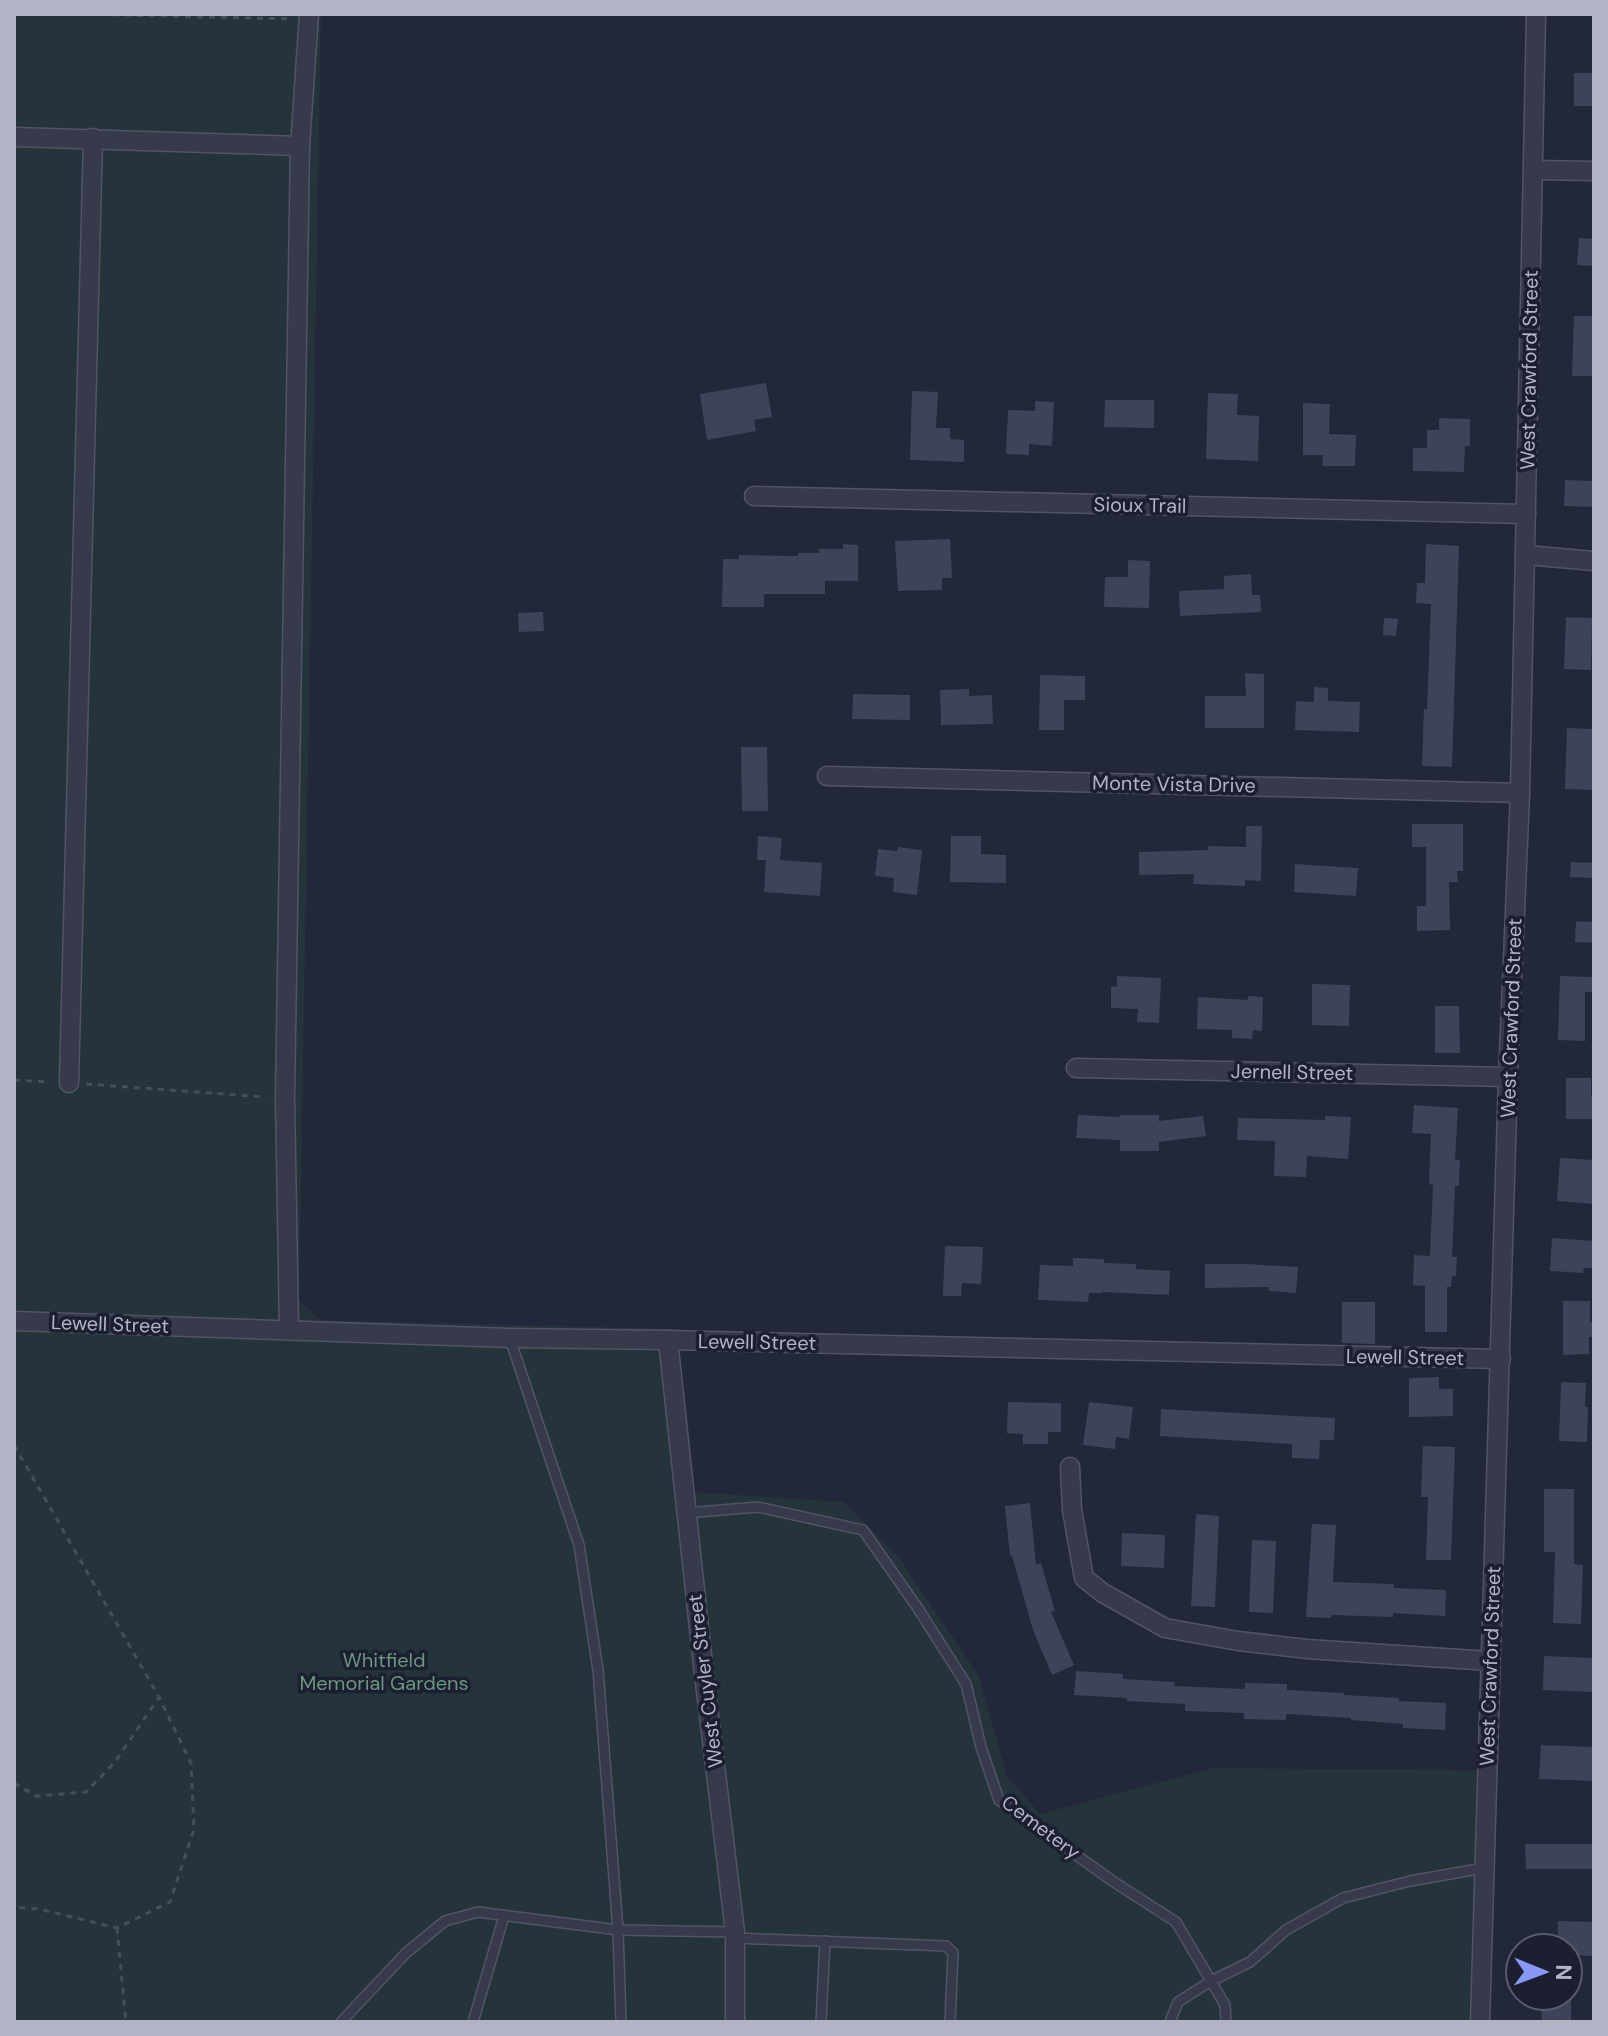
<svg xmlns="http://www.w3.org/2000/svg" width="1608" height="2036" font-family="'DM Sans',sans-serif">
  <rect width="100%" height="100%" fill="#23273a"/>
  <polygon fill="#25333b" points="14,14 321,14 299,1300 320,1320 675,1329 695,1492 844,1502 898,1556 979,1676 1007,1776 1040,1814 1213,1768 1477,1770 1471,2022 14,2022"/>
  <g fill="#3f435a">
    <rect x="1574" y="73" width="20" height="33"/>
    <polygon points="1579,238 1594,239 1594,266 1577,265"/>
    <polygon points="1574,316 1594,316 1594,376 1572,376"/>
    <polygon points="766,383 772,417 754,420 756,431 707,440 700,394"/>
    <polygon points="912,391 938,392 936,428 950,428 950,439 964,440 964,462 910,460"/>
    <polygon points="1208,393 1238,394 1237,415 1259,416 1258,461 1206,459"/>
    <polygon points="1105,400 1154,400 1154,428 1104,427"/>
    <polygon points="1035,401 1054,402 1052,446 1029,444 1029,455 1006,454 1008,410 1035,411"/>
    <polygon points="1303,403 1330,404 1329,434 1356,435 1355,466 1322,466 1323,455 1303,455"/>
    <polygon points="1439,418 1470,419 1470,446 1465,446 1464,472 1413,471 1413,448 1427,448 1427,430 1439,430"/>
    <polygon points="1565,480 1594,481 1594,507 1564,506"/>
    <polygon points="950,539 952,578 942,578 942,590 898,591 895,541"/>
    <polygon points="843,544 858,545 858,581 825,581 825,594 764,594 764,607 722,607 723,559 739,559 739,555 798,556 798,553 819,553 819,549 843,549"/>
    <polygon points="1426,544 1459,546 1452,767 1422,766 1424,709 1427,709 1431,604 1416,603 1417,583 1425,583"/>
    <polygon points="1128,560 1150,561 1149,608 1104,607 1105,577 1128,577"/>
    <polygon points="1251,574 1252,595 1260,595 1261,612 1180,616 1179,591 1224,589 1224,576"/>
    <polygon points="543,612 544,631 519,632 518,613"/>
    <polygon points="1566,617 1592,618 1591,670 1564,669"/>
    <polygon points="1384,618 1398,619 1396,636 1383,635"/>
    <polygon points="1245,673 1264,674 1264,728 1205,728 1205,696 1246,696"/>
    <polygon points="1040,675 1085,676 1085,700 1064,700 1064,730 1039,730"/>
    <polygon points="1314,687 1328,688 1328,701 1360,702 1359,732 1295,730 1296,701 1314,702"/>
    <polygon points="969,689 969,696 992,695 993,724 941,725 940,690"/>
    <polygon points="853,694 910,695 910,720 852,719"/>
    <polygon points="1567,728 1594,729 1594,790 1565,789"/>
    <polygon points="741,747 767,747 768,811 742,811"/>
    <polygon points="1412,824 1463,824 1463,871 1457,871 1458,882 1449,882 1450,930 1417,931 1417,906 1426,906 1426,847 1412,847"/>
    <polygon points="1246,826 1262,826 1261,881 1245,880 1245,886 1193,884 1194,874 1139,875 1139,852 1208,850 1208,846 1246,847"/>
    <polygon points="758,836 782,838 780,860 822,863 820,896 764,892 766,860 757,860"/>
    <polygon points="951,836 981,836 981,854 1006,855 1006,883 950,882"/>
    <polygon points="898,847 922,850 917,895 893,892 894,878 875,876 878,849 897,851"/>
    <polygon points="1571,862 1594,863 1594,878 1570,877"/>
    <polygon points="1295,864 1358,868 1356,896 1294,892"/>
    <polygon points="1576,921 1594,922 1594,943 1575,942"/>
    <polygon points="1117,976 1161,978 1159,1023 1137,1022 1138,1009 1111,1008 1111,986 1117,987"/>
    <polygon points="1560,976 1594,977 1594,992 1585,992 1585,1041 1558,1040"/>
    <polygon points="1312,984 1350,985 1349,1026 1312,1025"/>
    <polygon points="1248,996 1263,997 1262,1031 1253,1030 1252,1039 1232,1038 1232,1030 1197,1029 1198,997 1248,1000"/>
    <polygon points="1435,1006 1459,1006 1460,1053 1435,1053"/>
    <polygon points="1566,1078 1591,1078 1591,1096 1594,1096 1594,1119 1566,1119"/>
    <polygon points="1414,1105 1458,1108 1455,1160 1460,1160 1459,1186 1455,1186 1452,1257 1457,1257 1456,1276 1452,1276 1451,1287 1447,1287 1447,1332 1425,1332 1425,1286 1413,1285 1414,1255 1430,1256 1433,1185 1429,1184 1431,1134 1412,1133"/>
    <polygon points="1078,1115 1120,1117 1120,1115 1159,1115 1159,1121 1203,1116 1206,1136 1159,1142 1159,1151 1120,1151 1120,1140 1076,1138"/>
    <polygon points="1325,1116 1351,1117 1348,1159 1307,1156 1306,1177 1274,1176 1275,1141 1237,1140 1238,1118 1325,1120"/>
    <polygon points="1560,1158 1593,1160 1594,1204 1557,1201"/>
    <polygon points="1552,1238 1594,1241 1594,1268 1584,1268 1583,1273 1550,1271"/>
    <polygon points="945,1246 983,1247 981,1284 962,1283 961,1296 943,1296"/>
    <polygon points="1073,1258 1104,1259 1104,1263 1136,1264 1136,1269 1170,1271 1169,1295 1102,1292 1102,1293 1089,1293 1088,1302 1038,1300 1040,1265 1073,1266"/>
    <polygon points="1205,1264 1248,1264 1298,1267 1296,1293 1269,1291 1269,1287 1205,1288"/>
    <polygon points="1563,1301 1590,1301 1590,1322 1594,1322 1594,1337 1589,1337 1589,1354 1563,1355"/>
    <polygon points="1342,1302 1375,1302 1375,1344 1342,1343"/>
    <polygon points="1439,1377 1439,1389 1453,1389 1453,1416 1409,1417 1409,1378"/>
    <polygon points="1561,1382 1586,1383 1585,1407 1588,1407 1587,1442 1559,1441"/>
    <polygon points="1008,1402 1061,1403 1061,1432 1048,1432 1048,1444 1023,1444 1023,1434 1007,1433"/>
    <polygon points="1089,1402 1133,1407 1129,1439 1116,1437 1115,1449 1083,1445"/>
    <polygon points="1161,1409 1335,1418 1334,1440 1320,1440 1319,1459 1292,1458 1292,1444 1160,1436"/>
    <polygon points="1423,1446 1455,1447 1451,1560 1426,1560 1428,1497 1421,1497"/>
    <polygon points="1544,1489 1574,1489 1574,1564 1583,1565 1581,1624 1553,1623 1555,1552 1544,1552"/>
    <polygon points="1030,1503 1036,1565 1041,1563 1055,1611 1051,1612 1074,1665 1052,1675 1033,1630 1012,1556 1010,1556 1005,1506"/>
    <polygon points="1196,1514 1219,1516 1215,1607 1191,1606"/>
    <polygon points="1312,1524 1336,1525 1333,1582 1394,1584 1394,1588 1446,1590 1445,1616 1393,1613 1393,1617 1331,1615 1331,1618 1306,1617"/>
    <polygon points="1122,1533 1165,1535 1164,1568 1121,1566"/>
    <polygon points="1252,1540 1276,1541 1273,1613 1249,1612"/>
    <polygon points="1544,1656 1594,1658 1594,1692 1543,1690"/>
    <polygon points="1076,1671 1123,1674 1123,1679 1175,1682 1174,1686 1245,1689 1245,1683 1287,1684 1287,1690 1344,1693 1344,1695 1399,1698 1399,1701 1446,1703 1445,1730 1403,1728 1403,1724 1351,1720 1351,1718 1286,1714 1286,1720 1244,1719 1244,1713 1185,1711 1185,1704 1127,1701 1127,1698 1074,1695"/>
    <polygon points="1541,1745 1594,1747 1594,1781 1539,1779"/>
    <polygon points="1525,1844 1594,1844 1594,1869 1526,1869"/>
    <polygon points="1558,1921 1594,1922 1594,1956 1568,1955 1568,1948 1557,1948"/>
    <polygon points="1571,1999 1571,2022 1542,2022 1541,2000"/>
  </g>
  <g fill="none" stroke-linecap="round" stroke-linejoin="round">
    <g stroke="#525465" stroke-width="12">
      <g id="lane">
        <polyline points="510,1339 579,1545 598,1670 618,1930 621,2022"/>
        <polyline points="686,1513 758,1507 863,1530 917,1607 966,1684 981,1747 999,1800 1114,1882 1176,1922 1211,1981 1250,1962 1286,1930 1343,1898 1410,1881 1484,1868"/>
        <polyline points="734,1938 946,1946 953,1953 950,2022"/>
        <polyline points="341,2022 406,1953 445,1921 478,1912 618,1930 735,1932"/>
        <polyline points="473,2022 504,1916"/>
        <polyline points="821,2022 825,1941"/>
        <polyline points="1170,2022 1178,2002 1211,1981 1225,2005 1226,2022"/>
      </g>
    </g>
    <g stroke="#525465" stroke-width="21">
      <g id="street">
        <polyline points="14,137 300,146"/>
        <polyline points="1533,170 1594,171"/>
        <polyline points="754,496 1526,514"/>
        <polyline points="1526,555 1594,561"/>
        <polyline points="827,776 1520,793"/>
        <polyline points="1076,1068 1508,1077"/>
        <polyline points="69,1083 93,138"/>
        <polyline points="14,1321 510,1338 668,1340 1501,1359"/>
        <polyline points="289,1330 285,1098 300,146 309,14"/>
        <polyline points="668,1340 704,1674 735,1932 735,2022"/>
        <polyline points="1070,1467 1072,1510 1084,1578 1103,1593 1165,1628 1238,1641 1307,1649 1490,1661"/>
        <polyline points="1480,2022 1508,1077 1520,793 1536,14"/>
      </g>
    </g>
    <g stroke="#425058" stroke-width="3" stroke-dasharray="6 6" stroke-linecap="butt">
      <polyline points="77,14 293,19"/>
      <polyline points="14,1080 50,1082"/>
      <polyline points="86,1084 266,1097"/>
      <polyline points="14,1445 159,1697 191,1763 194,1829 170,1902 117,1928 39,1909 14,1907"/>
      <polyline points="14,1783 36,1796 86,1792 115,1762 159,1697"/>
      <polyline points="117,1928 126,2022"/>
    </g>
    <use href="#lane" stroke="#363a4a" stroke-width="9"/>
    <use href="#street" stroke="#363a4a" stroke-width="18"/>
  </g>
  <g text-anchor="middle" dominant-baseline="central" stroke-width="7" stroke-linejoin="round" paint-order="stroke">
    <g font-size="20" fill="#b2b4c6" stroke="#1c1f2f">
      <text transform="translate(1529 370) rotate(-89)">West Crawford Street</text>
      <text transform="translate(1140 505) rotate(1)">Sioux Trail</text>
      <text transform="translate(1174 784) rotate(1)">Monte Vista Drive</text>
      <text transform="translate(1511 1018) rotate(-88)">West Crawford Street</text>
      <text transform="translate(1292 1072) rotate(1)">Jernell Street</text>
      <text transform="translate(110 1324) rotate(2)">Lewell Street</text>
      <text transform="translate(757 1342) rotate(1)">Lewell Street</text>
      <text transform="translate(1405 1357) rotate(1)">Lewell Street</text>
      <text transform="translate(1490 1666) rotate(-88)">West Crawford Street</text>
      <text transform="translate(705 1681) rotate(-97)">West Cuyler Street</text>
      <text transform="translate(1041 1827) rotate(37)">Cemetery</text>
    </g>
    <g font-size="20" fill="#69967f" stroke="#1c1f2f">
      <text x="384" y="1660">Whitfield<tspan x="384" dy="23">Memorial Gardens</tspan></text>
    </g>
  </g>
  <rect width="1608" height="2036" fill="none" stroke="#b2b4c6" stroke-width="32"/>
  <g transform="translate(1544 1972) rotate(91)"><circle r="38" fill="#1c1f2f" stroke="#585b6b" stroke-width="2"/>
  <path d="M0-6L14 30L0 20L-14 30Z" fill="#8898f4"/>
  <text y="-12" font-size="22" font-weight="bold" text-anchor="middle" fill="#b2b4c6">N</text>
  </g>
</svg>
